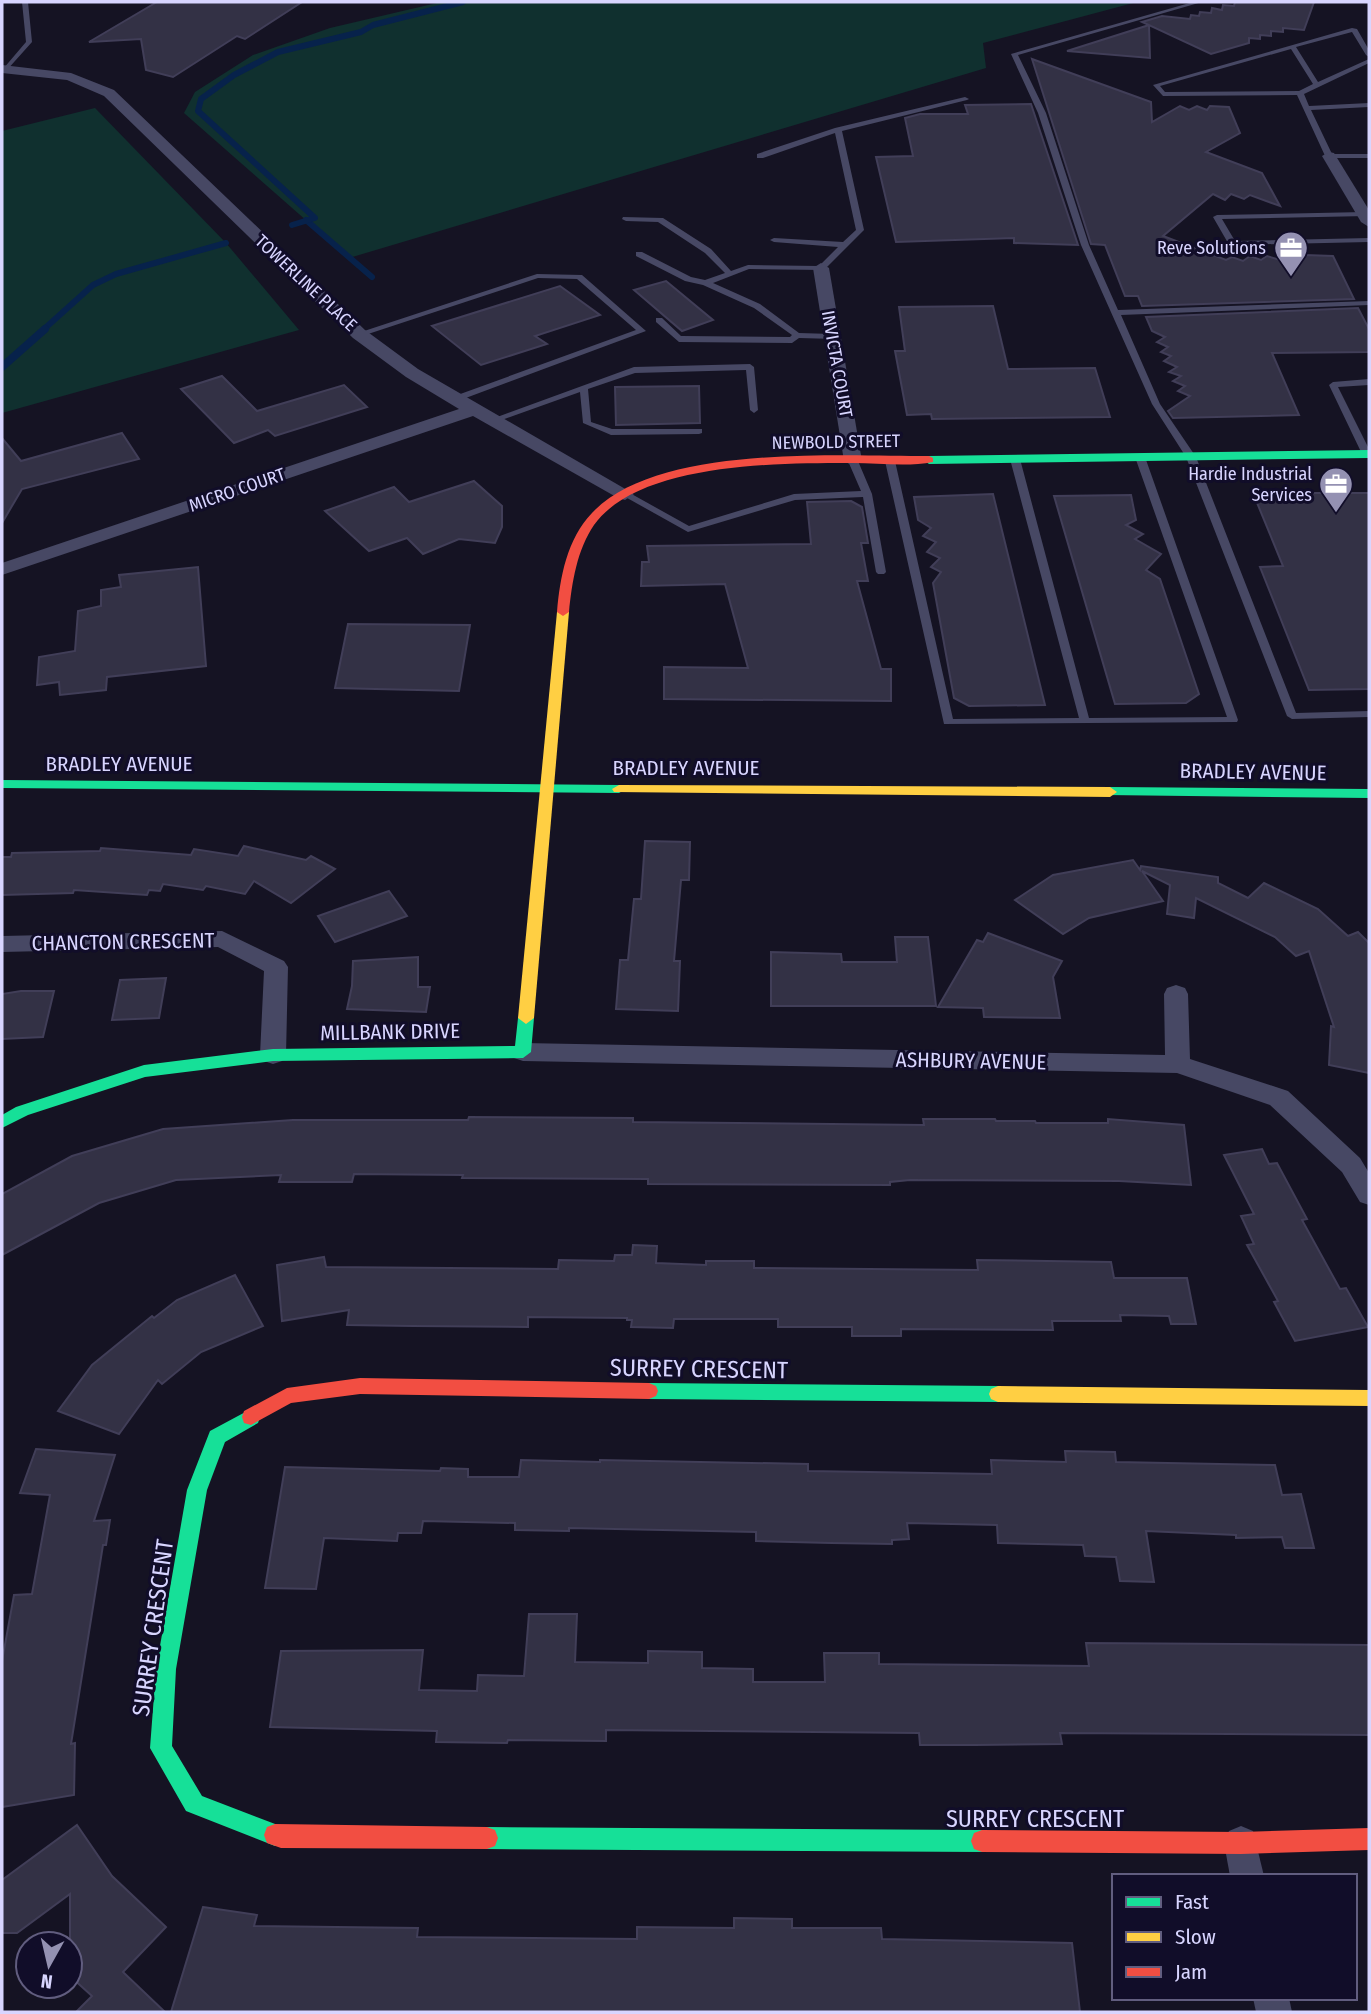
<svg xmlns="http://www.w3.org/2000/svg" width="1371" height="2014" font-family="'Fira Sans Condensed',sans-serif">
  <rect width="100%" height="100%" fill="#151323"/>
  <g fill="#10302f">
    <polygon points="441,2 1137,2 983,43 986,68 349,258 184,113 195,92 253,55 330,28"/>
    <polygon points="95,108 226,243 299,330 2,413 2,131"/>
  </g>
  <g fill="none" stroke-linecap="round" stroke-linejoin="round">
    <g stroke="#07224b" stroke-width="6">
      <polyline points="306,220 372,277"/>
      <polyline points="292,225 315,218 198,111 201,99 234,75 278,52 361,32 373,25 463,2"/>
      <polyline points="43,330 93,285 116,274 226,243"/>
    </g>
    <polyline stroke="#07224b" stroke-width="8" points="2,367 45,329"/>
  </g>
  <g fill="#333145" stroke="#413e58" stroke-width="2">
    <polygon points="157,2 302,2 245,39 237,36 173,77 146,70 141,39 89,42"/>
    <polygon points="1235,2 1314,2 1304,30 1283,28 1283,32 1271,31 1271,36 1260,35 1260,39 1249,38 1249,43 1211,54 1149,25 1150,58 1067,51 1149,25 1142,22 1162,16 1190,19 1191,15 1199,16 1200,12 1211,13 1212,8 1222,10 1223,5 1234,6"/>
    <polygon points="1032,59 1151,102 1152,122 1180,106 1189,110 1197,106 1207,110 1210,106 1229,107 1240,133 1206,152 1262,173 1280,206 1250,195 1244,199 1231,194 1225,200 1213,194 1163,236 1226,260 1232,257 1243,261 1250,256 1261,260 1267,256 1280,260 1288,256 1298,260 1305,255 1333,256 1354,299 1142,306 1138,296 1125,296 1105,245 1091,244"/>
    <polygon points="1031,104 1078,245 1014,243 1014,238 896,242 876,157 913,156 905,118 920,114 968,114 965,105"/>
    <polygon points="666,281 713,320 682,331 634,290"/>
    <polygon points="560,286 600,315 535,336 547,344 481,365 432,326"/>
    <polygon points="993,306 1008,369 1095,368 1110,417 932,419 931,414 907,415 895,351 905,351 899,307"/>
    <polygon points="1358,308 1369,329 1369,352 1272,353 1299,415 1173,418 1168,411 1190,396 1178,391 1185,386 1173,381 1181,376 1169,372 1177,367 1164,361 1171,356 1161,352 1168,347 1157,342 1165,337 1152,331 1146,317"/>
    <polygon points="222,376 257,411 344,385 367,407 275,436 268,430 234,443 181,389"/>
    <polygon points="699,386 700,423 616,425 615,387"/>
    <polygon points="122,433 139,459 22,489 2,523 2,438 21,461"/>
    <polygon points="474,481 502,506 502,527 495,543 459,539 423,554 407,538 369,551 325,511 394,487 409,502"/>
    <polygon points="1253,493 1369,493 1369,689 1309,690 1260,567 1283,566"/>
    <polygon points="993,494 1045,705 969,706 954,698 933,583 941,572 931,567 940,558 927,552 936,542 923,536 931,528 918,520 914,497"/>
    <polygon points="1131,495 1136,520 1126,525 1143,534 1135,539 1161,554 1146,570 1160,579 1199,694 1186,703 1115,704 1054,496"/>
    <polygon points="851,501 862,507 868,543 861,543 868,581 857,581 881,669 891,669 891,701 664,699 664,667 748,668 725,584 641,586 642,562 649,562 647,546 811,544 807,502"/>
    <polygon points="198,567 206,666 107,677 106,690 60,695 59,682 37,685 39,657 75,651 78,611 101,606 101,590 121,587 119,575"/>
    <polygon points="348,624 470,625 459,691 335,688"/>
    <polygon points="645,841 690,842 689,880 681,880 674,961 680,961 678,1011 616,1009 620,960 628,960 634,899 641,899"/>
    <polygon points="244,846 306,860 311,856 335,869 291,903 254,881 245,894 206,886 203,890 163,884 160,891 149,890 147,895 74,890 73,893 2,895 2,857 11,857 12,853 100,851 101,848 191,855 194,849 238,856"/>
    <polygon points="1133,860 1140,870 1141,866 1218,877 1218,883 1248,898 1264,883 1318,909 1348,936 1358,932 1369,943 1369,1073 1329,1065 1331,1026 1334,1027 1309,951 1296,956 1275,937 1196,898 1194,918 1167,914 1170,885 1142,871 1163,901 1089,918 1063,934 1015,900 1053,875"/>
    <polygon points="389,891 407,916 335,942 318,916"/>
    <polygon points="988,933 1062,961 1053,977 1060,1018 984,1017 983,1008 938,1007 977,940 983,942"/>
    <polygon points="895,937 928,937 936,1006 771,1006 771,952 841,954 842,962 897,962"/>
    <polygon points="418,957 418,987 430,987 426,1012 347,1009 352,986 353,961"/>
    <polygon points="166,978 159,1018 112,1020 120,980"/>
    <polygon points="21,991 54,991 43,1037 2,1039 2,994"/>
    <polygon points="469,1117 633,1118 633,1122 924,1125 923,1119 995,1119 996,1121 1035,1121 1036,1123 1108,1123 1108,1119 1184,1125 1191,1185 1119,1181 910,1180 890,1182 890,1185 648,1184 648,1179 462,1178 463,1175 354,1174 352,1182 279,1182 281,1175 176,1180 99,1203 2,1255 2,1194 72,1156 163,1129 293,1120 468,1120"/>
    <polygon points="1262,1149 1269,1164 1277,1163 1307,1219 1302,1220 1340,1289 1346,1288 1368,1327 1295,1341 1274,1302 1278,1301 1247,1245 1254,1244 1241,1216 1254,1214 1224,1155"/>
    <polygon points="633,1245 657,1246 656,1263 706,1265 706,1261 754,1261 754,1268 978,1270 977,1260 1111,1262 1114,1278 1187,1278 1196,1324 1171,1324 1169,1316 1120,1315 1121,1321 1052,1321 1053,1330 901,1329 901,1336 852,1336 852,1327 778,1327 778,1319 674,1319 673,1328 631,1327 632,1320 627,1320 627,1318 528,1317 528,1327 412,1326 347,1325 349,1310 282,1321 277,1265 324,1257 326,1267 558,1269 559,1260 614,1261 615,1255 632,1255"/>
    <polygon points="235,1275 263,1326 201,1352 162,1384 158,1380 119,1434 58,1411 92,1365 152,1316 154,1318 177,1300"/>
    <polygon points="36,1449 115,1455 94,1521 110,1520 106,1545 103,1545 71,1744 75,1743 74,1795 2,1807 2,1661 14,1595 32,1594 50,1495 20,1493"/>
    <polygon points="1065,1451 1115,1452 1116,1462 1275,1465 1282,1495 1301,1494 1314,1548 1285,1548 1282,1537 1236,1538 1236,1535 1146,1531 1154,1582 1120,1581 1116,1557 1085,1556 1083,1545 998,1543 997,1525 907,1523 909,1539 892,1540 892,1544 831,1543 756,1541 756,1532 569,1528 569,1531 515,1530 515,1523 423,1521 421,1533 398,1533 397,1541 324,1538 316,1589 265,1588 285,1467 440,1471 441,1468 468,1469 468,1477 519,1477 521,1460 600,1462 600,1460 808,1464 808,1471 992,1474 991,1460 1066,1462"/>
    <polygon points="529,1614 577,1614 575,1662 648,1663 648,1651 702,1652 702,1668 753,1669 753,1682 825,1682 824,1653 879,1653 879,1664 1089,1666 1086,1643 1369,1645 1369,1735 1060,1733 1062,1744 975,1745 920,1745 919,1733 606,1730 606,1741 508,1740 507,1743 436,1742 437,1731 270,1727 281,1651 423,1650 419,1690 477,1691 478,1675 524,1676"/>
    <polygon points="77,1825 112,1876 166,1927 123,1972 165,2012 76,2012 92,1996 70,1976 70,1894 17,1933 2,1933 2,1880"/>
    <polygon points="203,1907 257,1915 254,1926 418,1928 417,1937 637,1939 637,1927 734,1928 734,1918 792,1919 792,1928 881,1928 882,1939 1072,1943 1080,2012 171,2012"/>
  </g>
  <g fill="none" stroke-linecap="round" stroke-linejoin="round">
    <g fill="#474864" fill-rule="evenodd">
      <polygon points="22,2 28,2 32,42 6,71 3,69 26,42"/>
      <polygon points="1193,2 1202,2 1018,55 1046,113 1089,245 1118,310 1369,301 1369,305 1121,315 1160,404 1196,457 1296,713 1369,711 1369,717 1292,719 1287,716 1186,457 1152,404 1081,245 1038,113 1011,54"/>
      <path d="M 1352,28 L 1357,29 L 1369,50 L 1369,57 L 1366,55 L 1352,32 L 1296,47 L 1318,82 L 1369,59 L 1369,63 L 1304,94 L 1309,106 L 1369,103 L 1369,107 L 1311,110 L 1332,154 L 1369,154 L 1369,158 L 1326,158 L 1297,95 L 1163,96 L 1153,85 ZM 1291,49 L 1313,84 L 1299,91 L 1165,92 L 1160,86 Z"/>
      <polygon points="965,97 969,99 967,100 842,131 864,230 824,270 749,269 713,283 760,304 799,333 832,334 835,335 835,339 799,338 792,343 679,342 656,322 656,318 662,318 681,336 790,337 792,335 754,308 703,285 685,281 636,256 636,252 642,252 691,277 705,280 725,273 705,253 658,222 626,221 622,219 623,217 663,218 711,249 731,271 748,265 819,266 838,247 774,242 770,240 774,238 843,242 856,230 835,133 763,158 757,158 757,154 835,128"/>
      <polygon points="1364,212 1368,214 1367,216 1222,219 1235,241 1369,238 1369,242 1232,245 1228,243 1213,217 1217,215"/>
      <polygon points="537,274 582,275 646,331 455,402 452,401 452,397 636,330 577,279 538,278 362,336 355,334"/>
      <polygon points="750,364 754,367 758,410 754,413 750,410 746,370 635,373 588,389 591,422 612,429 702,429 702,433 699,434 611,435 583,423 580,392 496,422 489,420 634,367"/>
      <polygon points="1369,379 1369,385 1338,387 1369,449 1369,456 1367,457 1362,454 1329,385 1333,382"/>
      <polygon points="1140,454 1145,457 1238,720 1237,722 944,724 885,461 890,458 895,461 953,719 1079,718 1010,459 1015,456 1020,459 1089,718 1227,717 1135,457"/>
      <polygon points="853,458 858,461 872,494 886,572 884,574 878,574 876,572 863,497 795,500 688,532 620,494 625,491 628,492 689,526 794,494 861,491 848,461"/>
    </g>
    <g fill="#474864" fill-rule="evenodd">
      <polygon points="2,65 71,73 114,90 365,330 418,369 634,494 625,500 618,498 473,416 2,575 2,563 459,409 406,377 353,338 104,96 67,80 2,73"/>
      <polygon points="1329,152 1334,153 1369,210 1369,227 1361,222 1322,156"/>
      <polygon points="821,263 829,268 862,461 853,466 844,461 813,268"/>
      <polygon points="222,931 284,961 288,967 286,1055 282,1061 273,1064 264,1061 260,1055 264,971 218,947 2,952 2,936"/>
      <polygon points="1176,985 1185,988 1188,994 1190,1059 1288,1091 1360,1158 1369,1173 1369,1205 1360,1202 1342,1172 1270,1105 1177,1073 523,1061 514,1058 510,1052 514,1046 523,1043 1165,1055 1164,994 1167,988"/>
      <polygon points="1241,1826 1253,1831 1264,1876 1230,1876 1224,1843 1229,1831"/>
      <polygon points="1253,1998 1289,1998 1292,2012 1256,2012"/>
    </g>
    <g fill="#16e098" fill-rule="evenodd">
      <polygon points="1369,450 1369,458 929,464 923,460 929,456"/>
      <polygon points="2,780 619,785 626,789 619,793 2,788"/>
      <polygon points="1110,787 1369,789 1369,798 1105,795 1103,792"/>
      <polygon points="526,1012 534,1018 531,1052 523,1058 273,1061 145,1077 28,1115 2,1128 2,1115 16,1107 144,1065 273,1049 515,1046 518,1018"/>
      <polygon points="649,1383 998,1386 1005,1389 1007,1394 1005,1399 998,1402 649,1399 642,1396 640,1391 642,1386"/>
      <polygon points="251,1409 258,1411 260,1417 258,1423 225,1442 207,1490 176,1669 172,1746 202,1796 283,1827 286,1835 283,1843 275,1846 186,1811 150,1748 156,1669 187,1490 210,1431"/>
      <polygon points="487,1827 982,1830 990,1833 993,1841 990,1849 982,1852 487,1849 479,1846 476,1838 479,1830"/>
    </g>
    <g fill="#ffcf43" fill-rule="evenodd">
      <polygon points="563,608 569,612 534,1018 526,1024 518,1018 557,612"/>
      <polygon points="619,785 1110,787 1117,792 1110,797 614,792 612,789"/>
      <polygon points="998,1386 1369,1390 1369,1406 998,1402 991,1399 989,1394 991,1389"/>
    </g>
    <g fill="#f24e42" fill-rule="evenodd">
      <path d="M 929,456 L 933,458 L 933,462 C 908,467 878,463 853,463 C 782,463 639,462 594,525 C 577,550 572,582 569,612 L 563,616 L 557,612 C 560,577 567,539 592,513 C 656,444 840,456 929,456 Z"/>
      <polygon points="360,1378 649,1383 656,1386 658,1391 656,1396 649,1399 360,1394 291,1403 251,1425 244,1423 242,1417 244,1411 287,1388"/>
      <polygon points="275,1824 487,1827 495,1830 498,1838 495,1846 487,1849 281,1848 267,1843 264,1835 267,1827"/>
      <polygon points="1369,1828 1369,1850 1241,1854 982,1852 974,1849 971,1841 974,1833 982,1830 1241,1832"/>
    </g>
  </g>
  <defs>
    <g id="office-pin" transform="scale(1.75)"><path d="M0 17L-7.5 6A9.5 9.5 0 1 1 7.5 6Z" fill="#9491b2" stroke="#110d29"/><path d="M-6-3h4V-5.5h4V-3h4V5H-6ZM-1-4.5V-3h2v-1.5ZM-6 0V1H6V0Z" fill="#fff"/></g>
  </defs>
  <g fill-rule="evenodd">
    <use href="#office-pin" x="1291" y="248"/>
    <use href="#office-pin" x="1336" y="484"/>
  </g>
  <g text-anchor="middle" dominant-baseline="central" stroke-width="6" stroke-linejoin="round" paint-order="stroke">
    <g font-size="18" fill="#d8d5ff" stroke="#110d29" text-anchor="end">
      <text x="1266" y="248">Reve Solutions</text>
      <text x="1312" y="474">Hardie Industrial<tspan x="1312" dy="21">Services</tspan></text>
    </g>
    <g font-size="18" fill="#d8d5ff" stroke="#110d29">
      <text transform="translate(306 283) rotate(43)">TOWERLINE PLACE</text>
      <text transform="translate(837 364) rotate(80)">INVICTA COURT</text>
      <text transform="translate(836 442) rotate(-1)">NEWBOLD STREET</text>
      <text transform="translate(237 490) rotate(-19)">MICRO COURT</text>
    </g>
    <g font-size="21" fill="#d8d5ff" stroke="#110d29">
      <text x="119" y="764">BRADLEY AVENUE</text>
      <text x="686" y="768">BRADLEY AVENUE</text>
      <text transform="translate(1253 772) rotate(1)">BRADLEY AVENUE</text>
      <text transform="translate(123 942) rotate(-1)">CHANCTON CRESCENT</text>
      <text transform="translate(390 1032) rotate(-1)">MILLBANK DRIVE</text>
      <text transform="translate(971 1061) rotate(1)">ASHBURY AVENUE</text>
    </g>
    <g font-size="24" fill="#d8d5ff" stroke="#110d29">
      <text transform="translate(699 1369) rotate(1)">SURREY CRESCENT</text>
      <text transform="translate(153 1628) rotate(-82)">SURREY CRESCENT</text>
      <text x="1035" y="1819">SURREY CRESCENT</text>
    </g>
  </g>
  <rect width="1371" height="2014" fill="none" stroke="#d8d5ff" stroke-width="7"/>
  <rect x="1112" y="1874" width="245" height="126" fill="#110d29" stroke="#615d7f" stroke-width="2"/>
  <rect x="1126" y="1897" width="35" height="10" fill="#16e098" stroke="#615d7f" stroke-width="2"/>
  <text x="1175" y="1909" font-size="21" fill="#d8d5ff">Fast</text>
  <rect x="1126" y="1932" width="35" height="10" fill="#ffcf43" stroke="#615d7f" stroke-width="2"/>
  <text x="1175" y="1944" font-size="21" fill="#d8d5ff">Slow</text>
  <rect x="1126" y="1967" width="35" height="10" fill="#f24e42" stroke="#615d7f" stroke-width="2"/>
  <text x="1175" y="1979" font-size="21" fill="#d8d5ff">Jam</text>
  <g transform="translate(49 1965) rotate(188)"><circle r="33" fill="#110d29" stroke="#615d7f" stroke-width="2"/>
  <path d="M0-5L12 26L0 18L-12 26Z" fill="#9491b2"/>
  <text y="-10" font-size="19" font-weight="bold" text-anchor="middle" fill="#d8d5ff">N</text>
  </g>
</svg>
